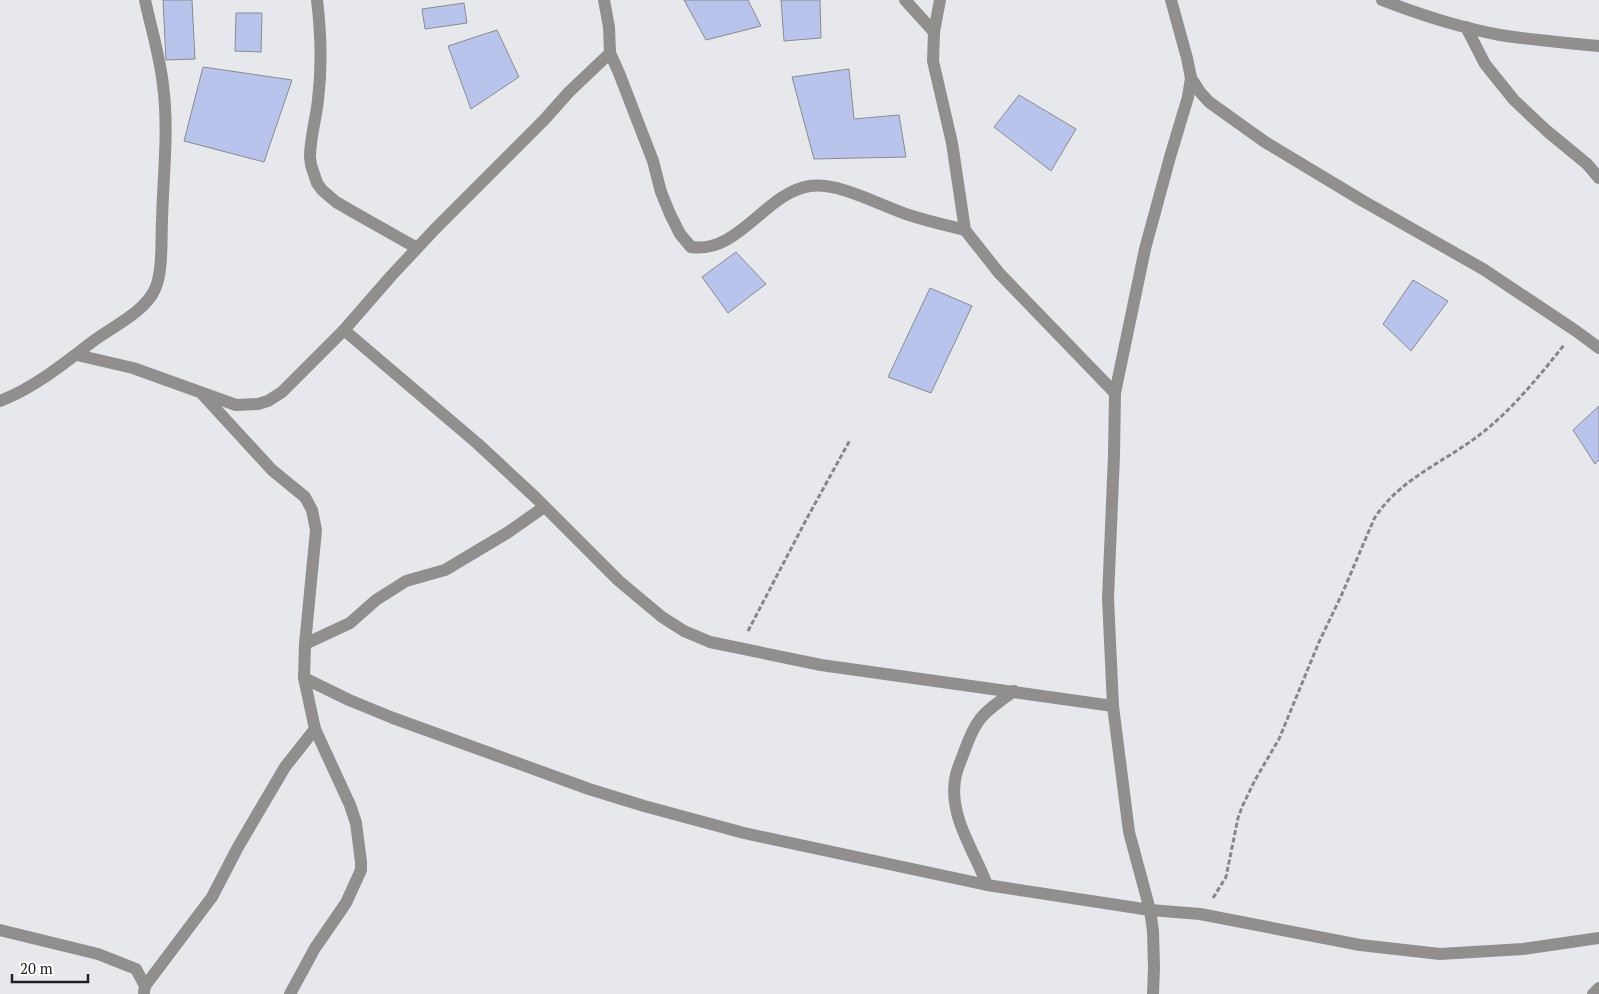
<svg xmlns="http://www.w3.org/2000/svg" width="1599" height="994" font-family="'PT Serif',serif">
  <rect width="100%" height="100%" fill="#e7e8eb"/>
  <g fill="#b9c4ed" stroke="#8a8b8e">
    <polygon points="163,0 192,0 195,59 166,60"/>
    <polygon points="684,0 748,0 761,26 706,40"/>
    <polygon points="781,0 820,0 821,38 784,41"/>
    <polygon points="464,3 467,23 425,29 422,9"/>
    <polygon points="236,13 262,13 261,52 235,51"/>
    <polygon points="497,30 519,77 471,109 448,46"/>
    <polygon points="203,67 292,80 264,162 184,141"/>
    <polygon points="849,69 854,119 899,115 906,157 814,159 792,77"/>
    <polygon points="1019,95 1076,129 1051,171 994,127"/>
    <polygon points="736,252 766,284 728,313 702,277"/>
    <polygon points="1413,280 1448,301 1411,351 1383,324"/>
    <polygon points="930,288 972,306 931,393 888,377"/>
    <polygon points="1599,406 1599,460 1595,464 1573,430"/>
  </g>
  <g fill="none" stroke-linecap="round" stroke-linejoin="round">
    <g stroke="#868789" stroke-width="3" stroke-dasharray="5 2.5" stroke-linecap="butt">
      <polyline points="748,631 806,520 850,440"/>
      <path d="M 1213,898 L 1226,877 L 1238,818 L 1242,807 L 1255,780 L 1279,739 L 1319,642 L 1342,594 L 1374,519 C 1400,477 1450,460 1487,429 C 1516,405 1540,375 1564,345"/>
    </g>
    <g stroke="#918f8e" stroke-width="12">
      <path d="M 317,0 C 321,33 322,67 318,100 C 316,119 310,138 310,157 L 311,165 L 317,183 L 322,190 L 336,202 L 355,213 L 417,248"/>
      <path d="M 604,0 L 609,27 L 610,53 L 619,73 L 653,161 L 661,192 L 670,214 L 680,234 L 691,247 C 739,254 766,192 810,186 C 840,182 881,206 909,215 C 927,221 946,225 965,230"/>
      <polyline points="905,0 934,32"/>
      <polyline points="940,0 934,32 933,61 952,143 965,230 999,273 1115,393"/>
      <polyline points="1171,0 1187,58 1191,78 1200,92 1209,102 1265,142 1363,201 1483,269 1576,331 1599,348"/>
      <path d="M 1382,0 C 1418,14 1462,28 1500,35 C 1533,40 1566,43 1599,46"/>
      <polyline points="1466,27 1485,64 1514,100 1547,131 1587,164 1599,178"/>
      <polyline points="344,330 478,444 536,498 619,581 662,617 684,631 710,642 821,665 1113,706"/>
      <polyline points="77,355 133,368 236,405 258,404 268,401 282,392 344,330 392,275 435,229 544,120 569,92 610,53"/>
      <polyline points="203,395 272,470 305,497 312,510 316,530 305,644 304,678 315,729 350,805 356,823 361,862 361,870 346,903 315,948 290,994"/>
      <path d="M 0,401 C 34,388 63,364 92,342 C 112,327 145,312 155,289 C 163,272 161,240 162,221 C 163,176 169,130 163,85 C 160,57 151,28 145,0"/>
      <polyline points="305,644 350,623 376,600 406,581 445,570 507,533 544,507"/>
      <polyline points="304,678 349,700 393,718 589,789 644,806 744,833 987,885 1150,910 1200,914 1360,945 1440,954 1523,949 1599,938"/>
      <path d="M 987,885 C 975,852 949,817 955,780 C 956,771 960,763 963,755 C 976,717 982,714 1014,691"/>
      <polyline points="0,930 98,954 136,969 145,986 144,992"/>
      <polyline points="145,986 212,897 238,847 285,767 315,729"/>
      <polyline points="1153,994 1154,968 1153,931 1150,910 1129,832 1113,706 1108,598 1114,455 1115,393 1145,249 1170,157 1188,97 1191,78"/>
      <polyline points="1593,994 1599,988"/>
    </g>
  </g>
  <path d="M12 974v8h76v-8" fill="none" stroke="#202122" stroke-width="2.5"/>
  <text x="20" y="974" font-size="15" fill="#202122" stroke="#ffffff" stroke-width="4" paint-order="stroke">20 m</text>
</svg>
